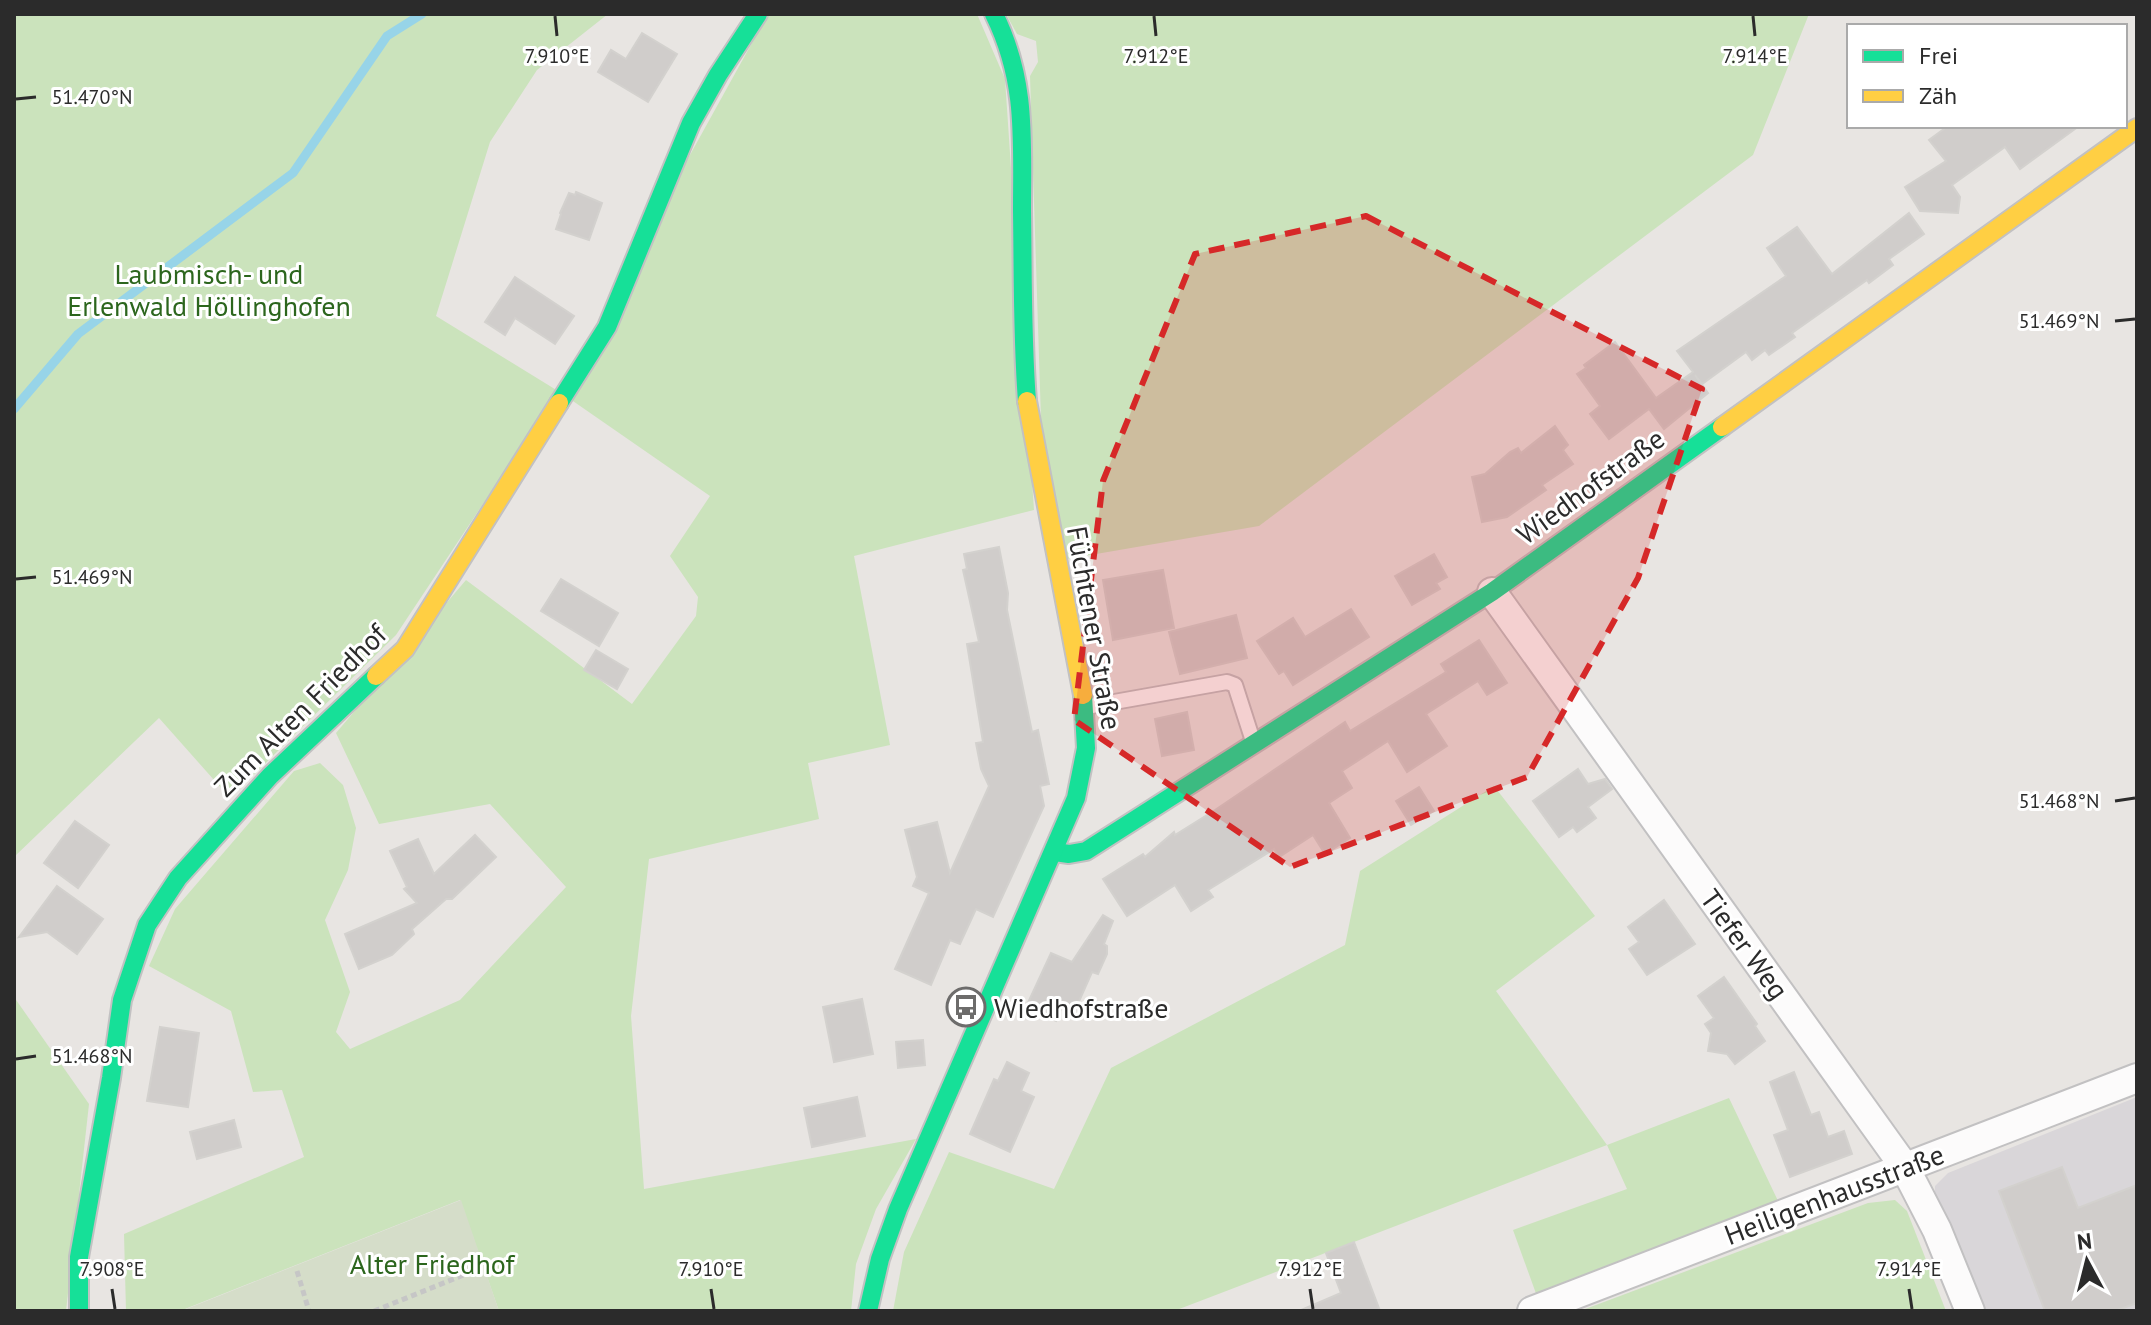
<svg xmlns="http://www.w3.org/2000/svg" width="2151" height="1325" font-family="'PT Sans',sans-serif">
  <rect width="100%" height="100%" fill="#e8e5e2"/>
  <polygon fill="#d9d6d9" points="2137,1097 2137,1311 1978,1311 1935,1198 1935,1186 1948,1173"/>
  <g fill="#cbe3bc">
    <polygon points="14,14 608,14 537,70 490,142 436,316 558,391 396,635 230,798 159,718 14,857"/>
    <polygon points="768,14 977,14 1005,79 1034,510 854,556 890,745 808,763 819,819 649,859 631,1016 644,1189 916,1139 876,1209 856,1264 851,1311 499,1311 460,1200 180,1311 126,1311 124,1234 304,1157 282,1090 253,1092 231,1011 149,966 175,909 294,771 320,763 343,785 356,828 348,870 325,920 350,992 336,1032 350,1049 460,1000 566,887 490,804 379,824 336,733 466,580 632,704 696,616 698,597 670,556 710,496 570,399 670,191"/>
    <polygon points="1006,14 1809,14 1753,155 1259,526 1067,559 1042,451 1030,76 1038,62 1036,41 1017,34"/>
    <polygon points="1494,786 1595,916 1496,991 1607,1145 1729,1098 1779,1203 1538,1299 1513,1230 1627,1189 1607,1145 1174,1311 893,1311 904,1252 949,1152 1054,1189 1111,1068 1345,945 1360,871"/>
    <polygon points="14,997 89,1104 66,1311 14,1311"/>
    <polygon points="1895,1200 1907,1211 1946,1311 1580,1311 1868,1203"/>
  </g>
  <polygon fill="#d5ddc9" points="461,1200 499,1311 181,1311"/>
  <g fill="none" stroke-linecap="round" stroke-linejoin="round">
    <polyline stroke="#97d4e8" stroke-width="9" points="14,409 78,334 293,173 387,36 422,14"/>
  </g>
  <g fill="#d0cdcb" stroke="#d3d1ce" stroke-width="2">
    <polygon points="642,33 677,54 648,102 598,72 611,50 626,59"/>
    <polygon points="1948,126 2079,126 2020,169 2005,147 1952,185 1960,197 1958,213 1920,211 1905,187 1946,161 1929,140"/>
    <polygon points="576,192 602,203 589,240 556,229 561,214 560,213 569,193 575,195"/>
    <polygon points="1909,213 1924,234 1889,259 1893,265 1869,283 1867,280 1792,333 1795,337 1769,355 1765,350 1752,360 1746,352 1702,384 1695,375 1708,393 1664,429 1649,409 1609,439 1590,414 1600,406 1577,374 1586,368 1584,365 1615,342 1656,398 1693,372 1677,351 1786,276 1767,248 1797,227 1832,274"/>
    <polygon points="515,277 574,316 555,344 515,318 505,335 485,322"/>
    <polygon points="1555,426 1568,445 1563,450 1573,464 1542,485 1546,490 1507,517 1482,522 1472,477 1485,474 1510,452 1518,448 1521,453"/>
    <polygon points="999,547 1008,593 1007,610 1032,732 1038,730 1049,784 1040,786 1044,806 993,917 976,909 960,944 950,940 931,985 895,969 929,893 913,886 917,877 905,830 937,822 950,873 989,786 981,769 976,743 983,742 967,644 979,642 963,570 967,569 964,554"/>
    <polygon points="1434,554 1447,577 1436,583 1440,589 1412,605 1395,576"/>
    <polygon points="1163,570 1174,628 1113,640 1103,580"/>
    <polygon points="561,579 618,613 599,646 541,611"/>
    <polygon points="1351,609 1369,637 1293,685 1284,671 1279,674 1257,641 1293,618 1305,637"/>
    <polygon points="1236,615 1247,658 1180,674 1169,632"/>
    <polygon points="1479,640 1507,683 1487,695 1478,681 1426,714 1447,746 1407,772 1388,741 1342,771 1352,788 1329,803 1350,838 1325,854 1313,835 1279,857 1274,849 1208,890 1213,897 1191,911 1175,885 1127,916 1103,879 1143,854 1145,857 1174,832 1175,835 1215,810 1345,722 1350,731 1446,672 1441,664"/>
    <polygon points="596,650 628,669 617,689 584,670"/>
    <polygon points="1187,712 1194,750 1162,756 1155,719"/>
    <polygon points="1578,769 1588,784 1605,779 1612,789 1588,807 1596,818 1577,832 1573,827 1559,837 1533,801"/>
    <polygon points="1419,787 1434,811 1411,825 1396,801"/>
    <polygon points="75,821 109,845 78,888 44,863"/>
    <polygon points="475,835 496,857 452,899 446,899 412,929 414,934 392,955 359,969 345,934 417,903 404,889 407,887 390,851 418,839 434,874"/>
    <polygon points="57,886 103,919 77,954 47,932 19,937"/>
    <polygon points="1664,900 1695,944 1647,975 1629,949 1639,942 1628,927"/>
    <polygon points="1103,915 1113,921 1104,944 1107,946 1107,954 1098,974 1092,972 1073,1015 1061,1009 1056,1021 1026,1007 1051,953 1072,962"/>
    <polygon points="1724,977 1757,1024 1755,1026 1765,1041 1735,1064 1727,1054 1708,1051 1711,1033 1705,1024 1714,1018 1698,996"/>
    <polygon points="862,999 873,1054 834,1062 823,1007"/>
    <polygon points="160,1027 199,1033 188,1107 147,1101"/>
    <polygon points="923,1040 925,1065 898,1068 896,1042"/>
    <polygon points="1007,1062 1029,1073 1021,1091 1034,1097 1010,1152 970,1134 994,1079 998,1081"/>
    <polygon points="1794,1072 1811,1115 1819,1112 1828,1137 1844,1131 1852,1154 1790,1177 1774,1135 1788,1130 1770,1082"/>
    <polygon points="857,1097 865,1136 812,1147 804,1108"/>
    <polygon points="234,1120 241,1147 197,1159 190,1132"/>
    <polygon points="2062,1167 2078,1208 2137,1185 2137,1303 2115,1311 2045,1311 1999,1191"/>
    <polygon points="1354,1242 1380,1311 1299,1311 1341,1293 1326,1253"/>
  </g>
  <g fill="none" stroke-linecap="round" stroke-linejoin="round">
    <g stroke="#c2c1c2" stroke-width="18">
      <polyline id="lane" points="1086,707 1227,682 1235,685 1253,741"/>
    </g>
    <g stroke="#c2c1c2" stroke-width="32">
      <g id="street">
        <polyline points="1492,592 1904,1166 1937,1230 1970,1311"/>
        <polyline points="1532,1311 2137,1078"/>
      </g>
    </g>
    <g stroke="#c2c1c2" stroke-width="22">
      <g id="fast">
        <path d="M 994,14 C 1027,81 1022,139 1022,211 C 1023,275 1022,338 1027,401"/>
        <polyline points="559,403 607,327 691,123 718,75 758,14"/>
        <polyline points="1055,852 1069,854 1086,851 1492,592 1722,427"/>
        <polyline points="79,1311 79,1257 111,1078 122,1000 147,925 178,878 270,776 376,676"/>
        <polyline points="868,1311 880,1259 898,1209 1076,798 1086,748 1083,695"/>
      </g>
    </g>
    <g stroke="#c2c1c2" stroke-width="22">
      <g id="slow">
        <polyline points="1027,401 1083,695"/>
        <polyline points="1722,427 2137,128"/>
        <polyline points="376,676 405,649 559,403"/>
      </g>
    </g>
    <g stroke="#c6c6c6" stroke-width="5" stroke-dasharray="6 4" stroke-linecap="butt">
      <polyline points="297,1271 309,1311"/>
      <polyline points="374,1311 481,1268"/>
    </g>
    <use href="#lane" stroke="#fcfbfb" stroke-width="14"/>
    <use href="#street" stroke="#fcfbfb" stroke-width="28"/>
    <use href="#fast" stroke="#16e098" stroke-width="18"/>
    <use href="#slow" stroke="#ffcf43" stroke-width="18"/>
  </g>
  <path fill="#d62828" fill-opacity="0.2" stroke="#d62828" stroke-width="6" stroke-dasharray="16 10" stroke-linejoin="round" d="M 1366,216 L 1702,389 L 1638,578 L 1527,777 L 1290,867 L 1074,720 L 1103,481 L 1195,254 Z"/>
  <path fill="none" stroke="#2b2b2b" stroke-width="3" d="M 555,16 L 557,36M 1154,16 L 1156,36M 1753,16 L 1755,36M 16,99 L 36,97M 2115,321 L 2135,319M 16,579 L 36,577M 2115,801 L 2135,798M 16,1059 L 36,1056M 112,1289 L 115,1309M 711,1289 L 714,1309M 1310,1289 L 1313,1309M 1909,1289 L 1912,1309"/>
  <defs>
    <g id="bus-ring" transform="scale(2)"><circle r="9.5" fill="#fff" stroke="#6d6c6b" stroke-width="1.5"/><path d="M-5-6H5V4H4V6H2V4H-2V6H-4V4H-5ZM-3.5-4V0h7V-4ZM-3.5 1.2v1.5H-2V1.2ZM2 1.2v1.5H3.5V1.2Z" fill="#6d6c6b"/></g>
  </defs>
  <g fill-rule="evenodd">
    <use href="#bus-ring" x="966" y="1007"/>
  </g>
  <g text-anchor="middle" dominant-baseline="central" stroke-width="6" stroke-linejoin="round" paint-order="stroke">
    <g font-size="28" fill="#2c661d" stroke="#fff">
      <text x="209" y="273">Laubmisch- und<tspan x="209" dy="32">Erlenwald Höllinghofen</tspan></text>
      <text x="432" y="1263">Alter Friedhof</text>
    </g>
    <g font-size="28" fill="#2b2b2b" stroke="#fff">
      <text transform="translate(1590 486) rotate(-36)">Wiedhofstraße</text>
      <text transform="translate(1095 628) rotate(80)">Füchtener Straße</text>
      <text transform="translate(300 710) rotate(-45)">Zum Alten Friedhof</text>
      <text transform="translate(1745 944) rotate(54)">Tiefer Weg</text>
      <text transform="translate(1834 1194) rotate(-21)">Heiligenhausstraße</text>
    </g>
    <g font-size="28" fill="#2b2b2b" stroke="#fff" text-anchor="start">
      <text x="994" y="1007">Wiedhofstraße</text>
    </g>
  </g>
  <g font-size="20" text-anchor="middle" fill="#2b2b2b" stroke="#fff" stroke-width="6" stroke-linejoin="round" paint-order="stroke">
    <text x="557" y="63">7.910°E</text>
    <text x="1156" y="63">7.912°E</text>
    <text x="1755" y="63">7.914°E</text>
    <text x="92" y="104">51.470°N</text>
    <text x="2059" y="328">51.469°N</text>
    <text x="92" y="584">51.469°N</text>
    <text x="2059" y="808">51.468°N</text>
    <text x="92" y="1063">51.468°N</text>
    <text x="112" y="1276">7.908°E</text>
    <text x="711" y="1276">7.910°E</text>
    <text x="1310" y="1276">7.912°E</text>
    <text x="1909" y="1276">7.914°E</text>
  </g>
  <rect width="2151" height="1325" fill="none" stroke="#2b2b2b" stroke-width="32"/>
  <rect x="1847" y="24" width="280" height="104" fill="#ffffff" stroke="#aaaaaa" stroke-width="2"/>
  <rect x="1863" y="50" width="40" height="12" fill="#16e098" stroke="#aaaaaa" stroke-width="2"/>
  <text x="1919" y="64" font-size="24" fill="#2b2b2b">Frei</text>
  <rect x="1863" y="90" width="40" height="12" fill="#ffcf43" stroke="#aaaaaa" stroke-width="2"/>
  <text x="1919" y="104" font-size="24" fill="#2b2b2b">Zäh</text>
  <g transform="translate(2087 1261) rotate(353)" stroke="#ffffff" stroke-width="6" paint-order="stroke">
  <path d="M0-6L14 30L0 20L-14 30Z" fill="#2b2b2b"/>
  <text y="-12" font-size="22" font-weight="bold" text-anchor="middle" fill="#2b2b2b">N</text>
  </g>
</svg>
